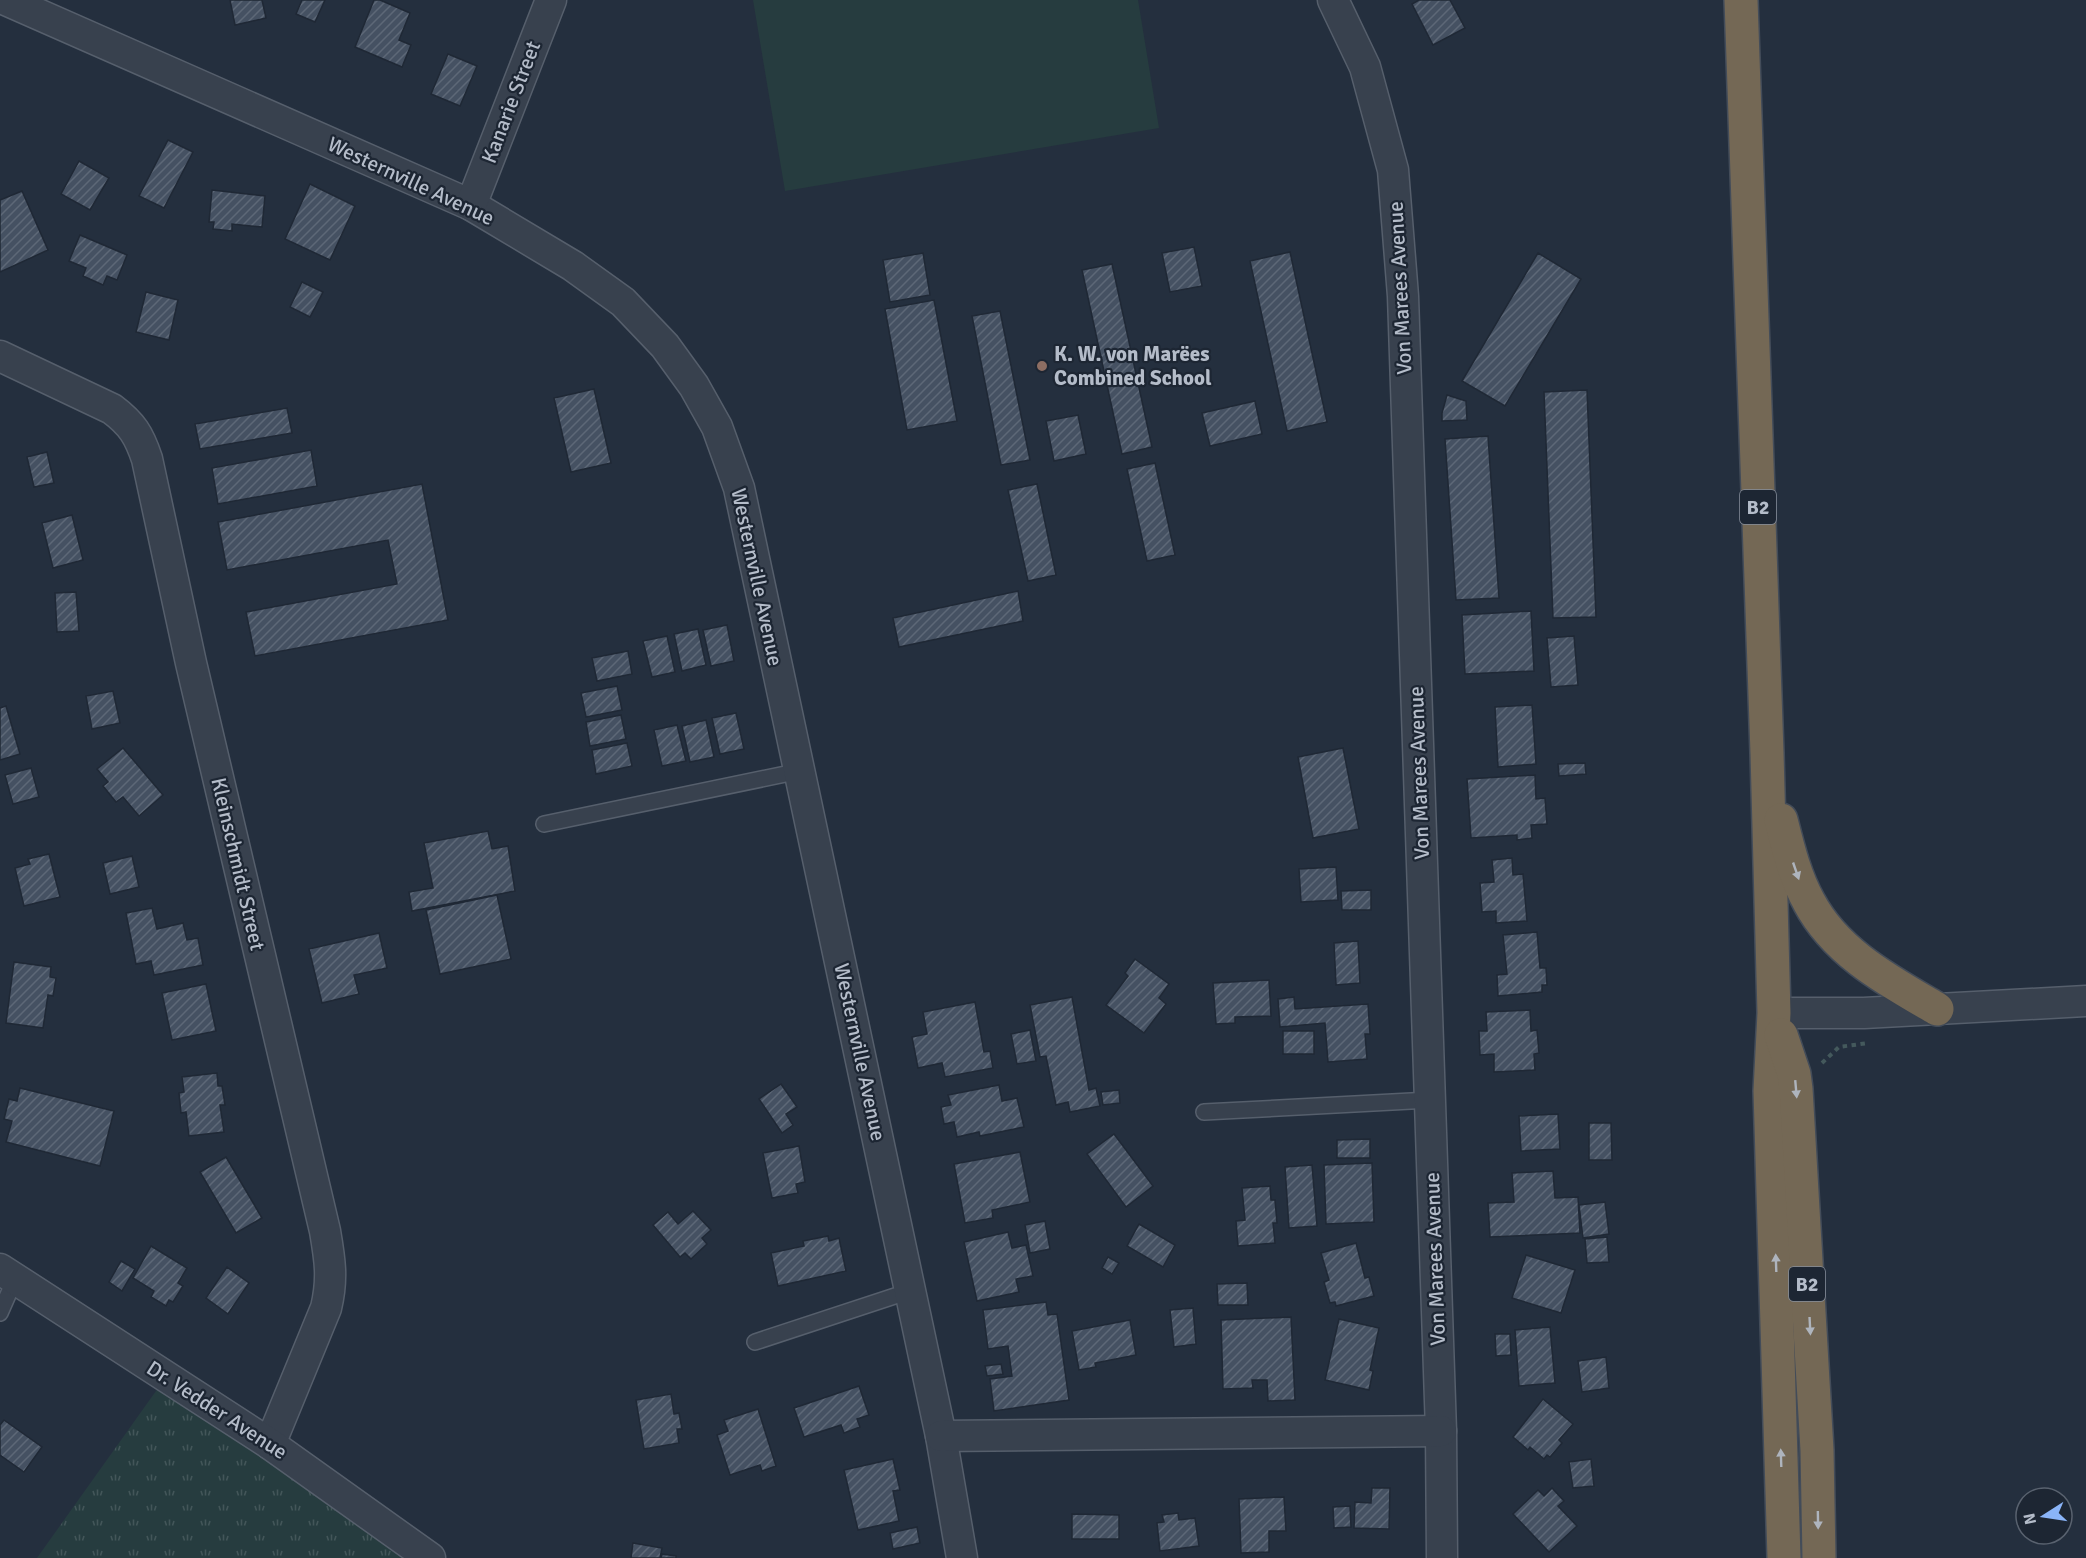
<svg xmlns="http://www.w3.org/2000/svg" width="2086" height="1558" font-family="Signika,sans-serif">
  <defs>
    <pattern id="grass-tufts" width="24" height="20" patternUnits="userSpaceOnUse" patternTransform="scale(1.5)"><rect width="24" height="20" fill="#263c3f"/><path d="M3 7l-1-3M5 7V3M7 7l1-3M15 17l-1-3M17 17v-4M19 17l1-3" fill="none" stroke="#435659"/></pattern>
    <pattern id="building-hatch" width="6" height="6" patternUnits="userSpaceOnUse" patternTransform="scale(1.5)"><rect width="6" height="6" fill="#455162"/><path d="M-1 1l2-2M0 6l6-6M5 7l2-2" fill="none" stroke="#5d6877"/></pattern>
  </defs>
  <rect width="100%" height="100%" fill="#242f3e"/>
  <polygon fill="url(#grass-tufts)" points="166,1377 430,1558 37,1558"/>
  <polygon fill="#263c3f" points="753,0 1138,0 1159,128 785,191"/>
  <g fill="url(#building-hatch)" stroke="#1f2835" stroke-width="1.5">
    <polygon points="230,0 262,0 266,18 235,25"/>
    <polygon points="302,0 325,0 315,22 296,14"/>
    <polygon points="374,0 380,0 410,13 399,40 411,45 402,67 355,47"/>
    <polygon points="1419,0 1450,0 1465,28 1433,45 1412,4"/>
    <polygon points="448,54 477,66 460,106 431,94"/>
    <polygon points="168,140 193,152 164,208 139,196"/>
    <polygon points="79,161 109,178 90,210 61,194"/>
    <polygon points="310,184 355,206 330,260 285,239"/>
    <polygon points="212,190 265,196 262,227 232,224 232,231 213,229 214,222 209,222"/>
    <polygon points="22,191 48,250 0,272 0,200"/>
    <polygon points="80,235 127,255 117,280 107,276 103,285 83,276 86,268 69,261"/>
    <polygon points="1194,247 1202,286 1170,292 1162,253"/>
    <polygon points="1290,252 1327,422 1287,431 1250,261"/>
    <polygon points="923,253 930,295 890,302 883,260"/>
    <polygon points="1538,253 1581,279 1505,406 1462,381"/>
    <polygon points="1112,264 1152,447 1122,454 1082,270"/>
    <polygon points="302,282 323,292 310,317 290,307"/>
    <polygon points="146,292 178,300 169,340 136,332"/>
    <polygon points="934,300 957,421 907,430 885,309"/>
    <polygon points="1000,311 1030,460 1001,465 972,316"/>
    <polygon points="594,389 611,463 571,472 554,398"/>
    <polygon points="1587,390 1596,617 1553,618 1544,392"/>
    <polygon points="1447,395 1466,401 1467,420 1442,421 1442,413"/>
    <polygon points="1255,401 1262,434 1210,446 1202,413"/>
    <polygon points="287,408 292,433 200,449 195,424"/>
    <polygon points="1078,415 1086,454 1054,461 1046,421"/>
    <polygon points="1488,436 1499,598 1456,600 1445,439"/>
    <polygon points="311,450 317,486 218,504 212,468"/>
    <polygon points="47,452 54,483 34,487 27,457"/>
    <polygon points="1155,463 1175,555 1147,561 1127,469"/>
    <polygon points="422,484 448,620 255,656 246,612 397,584 388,540 227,570 218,522"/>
    <polygon points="1037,484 1056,575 1028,581 1008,490"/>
    <polygon points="72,515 83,560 53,568 42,523"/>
    <polygon points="1018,591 1023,621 899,647 893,618"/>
    <polygon points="76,592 79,631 57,632 55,593"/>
    <polygon points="1531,611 1534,671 1465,674 1462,615"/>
    <polygon points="727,625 734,661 711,666 703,630"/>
    <polygon points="698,629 706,665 682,671 674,634"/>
    <polygon points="667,636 675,672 652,677 643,641"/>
    <polygon points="1574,636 1578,685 1551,687 1547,638"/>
    <polygon points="628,651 632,674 597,681 592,658"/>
    <polygon points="617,686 622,710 586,717 581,693"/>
    <polygon points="113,691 120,723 92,729 86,696"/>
    <polygon points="1532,705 1536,764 1498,767 1495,707"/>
    <polygon points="6,706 20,754 0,760 0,708"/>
    <polygon points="736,713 744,749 720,754 712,718"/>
    <polygon points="621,715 626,739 590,746 586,722"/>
    <polygon points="706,720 714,757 690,762 682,726"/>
    <polygon points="677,725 686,761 662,766 654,730"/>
    <polygon points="627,743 632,766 596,774 592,750"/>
    <polygon points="123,748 163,795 139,816 123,797 116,802 103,786 108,782 97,769"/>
    <polygon points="1343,748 1359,829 1313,838 1298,757"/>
    <polygon points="1585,763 1586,774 1559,776 1558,764"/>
    <polygon points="31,768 39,797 13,804 5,775"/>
    <polygon points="1535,775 1536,799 1545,798 1547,824 1531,825 1532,838 1517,840 1517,835 1471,838 1467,779"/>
    <polygon points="488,831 492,849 508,846 515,891 412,911 409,892 433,888 424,843"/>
    <polygon points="49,854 60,897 24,906 15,868 30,864 28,859"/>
    <polygon points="132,856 139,887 110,894 103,863"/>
    <polygon points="1512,858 1513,875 1523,874 1527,921 1496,923 1496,911 1482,912 1480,883 1494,882 1492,860"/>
    <polygon points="1336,867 1338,900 1301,902 1299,869"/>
    <polygon points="1371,890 1371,910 1342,910 1341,891"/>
    <polygon points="497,895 511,959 440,974 426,910"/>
    <polygon points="152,908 157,929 183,923 187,940 198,938 203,965 154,975 151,961 136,964 126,913"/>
    <polygon points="1537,932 1540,968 1546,968 1547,985 1542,985 1542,992 1498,996 1497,975 1507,974 1503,935"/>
    <polygon points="379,933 387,968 354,975 359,994 322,1003 309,949"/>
    <polygon points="1358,941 1360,983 1336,985 1334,943"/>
    <polygon points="1135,959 1169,984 1159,998 1166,1004 1144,1033 1106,1005 1128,976 1125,973"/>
    <polygon points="14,962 51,967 50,977 56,978 53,996 48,995 43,1028 6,1023"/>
    <polygon points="1269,980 1271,1016 1235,1017 1235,1023 1216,1024 1213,983"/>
    <polygon points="206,984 216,1031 172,1040 162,993"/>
    <polygon points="1072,997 1089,1090 1096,1088 1100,1106 1070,1112 1068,1102 1056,1105 1046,1056 1040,1057 1030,1005"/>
    <polygon points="1294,997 1295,1009 1368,1004 1370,1034 1365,1034 1367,1059 1328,1062 1325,1023 1280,1027 1278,999"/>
    <polygon points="975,1002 984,1052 990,1051 993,1068 945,1077 942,1063 918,1068 912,1037 927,1034 923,1012"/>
    <polygon points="1530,1010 1531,1031 1537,1030 1539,1053 1534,1054 1535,1070 1494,1072 1494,1054 1480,1055 1479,1031 1487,1031 1486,1012"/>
    <polygon points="1030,1030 1036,1061 1017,1064 1011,1034"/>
    <rect x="1283" y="1031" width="31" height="23"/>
    <polygon points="217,1073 218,1086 222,1086 225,1105 220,1105 224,1132 189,1136 186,1112 181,1113 179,1093 184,1092 182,1077"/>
    <polygon points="781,1084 797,1107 786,1114 793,1125 782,1133 759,1099"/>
    <polygon points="999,1085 1002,1101 1017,1098 1024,1127 980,1136 979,1132 957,1137 954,1122 944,1124 941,1107 951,1105 948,1095"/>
    <polygon points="20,1088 114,1111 100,1166 6,1142 12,1121 4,1119 9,1099 17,1101"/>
    <polygon points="1119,1090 1120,1103 1103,1105 1101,1092"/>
    <polygon points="1558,1114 1560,1149 1521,1151 1519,1116"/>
    <polygon points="1589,1123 1611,1123 1612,1160 1589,1160"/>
    <polygon points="1114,1134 1153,1186 1126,1207 1087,1154"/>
    <polygon points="1370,1139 1370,1158 1337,1158 1337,1140"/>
    <polygon points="799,1146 805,1182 796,1184 798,1193 772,1198 763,1153"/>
    <polygon points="1020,1152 1030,1202 992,1210 993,1218 965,1223 954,1164"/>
    <polygon points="226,1157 262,1218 236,1233 200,1172"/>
    <polygon points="1372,1163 1374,1222 1326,1224 1324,1165"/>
    <polygon points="1312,1165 1317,1226 1289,1228 1285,1167"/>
    <polygon points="1553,1171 1555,1198 1578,1197 1580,1233 1490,1237 1488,1203 1514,1202 1512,1173"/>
    <polygon points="1270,1186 1271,1200 1275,1200 1277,1223 1273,1223 1275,1243 1238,1246 1236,1221 1245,1220 1242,1188"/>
    <polygon points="1605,1202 1609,1234 1583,1238 1579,1205"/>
    <polygon points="693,1211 711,1230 702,1238 707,1244 691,1259 685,1253 680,1257 653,1225 668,1212 678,1224"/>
    <polygon points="1045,1221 1050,1249 1030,1253 1025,1225"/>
    <polygon points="1139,1224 1175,1245 1163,1267 1127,1246"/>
    <polygon points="1008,1232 1012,1248 1026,1245 1033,1276 1016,1279 1019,1292 977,1301 964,1242"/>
    <polygon points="828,1236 829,1241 839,1238 846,1271 778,1286 771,1253 804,1246 803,1241"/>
    <polygon points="1607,1237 1609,1262 1587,1263 1585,1239"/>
    <polygon points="1356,1243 1365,1278 1369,1277 1374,1296 1336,1306 1335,1302 1330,1303 1324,1282 1329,1280 1321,1253"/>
    <polygon points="151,1246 187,1268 178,1283 183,1286 173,1302 169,1300 166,1306 151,1297 154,1291 133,1278"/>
    <polygon points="1526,1255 1575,1270 1561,1313 1512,1298"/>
    <polygon points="1108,1257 1119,1263 1112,1274 1102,1268"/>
    <polygon points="121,1261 135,1269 122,1291 109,1282"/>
    <polygon points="227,1267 249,1283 228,1314 206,1298"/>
    <polygon points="1247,1283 1248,1305 1218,1305 1217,1284"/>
    <polygon points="1046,1302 1048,1315 1057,1314 1069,1400 994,1411 990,1379 1012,1376 1008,1346 988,1349 983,1310"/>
    <polygon points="1193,1308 1196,1344 1174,1347 1170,1310"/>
    <polygon points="1291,1317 1295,1400 1268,1401 1267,1380 1252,1380 1253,1388 1223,1389 1221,1320"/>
    <polygon points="1339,1319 1379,1328 1370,1370 1373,1371 1369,1390 1325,1380"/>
    <polygon points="1130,1320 1136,1355 1095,1363 1096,1367 1079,1370 1072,1331"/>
    <polygon points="1550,1327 1555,1383 1519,1386 1515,1330"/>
    <polygon points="1495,1334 1510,1334 1511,1355 1496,1356"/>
    <polygon points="1606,1357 1609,1388 1582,1392 1578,1361"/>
    <polygon points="1001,1364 1003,1374 987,1376 985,1366"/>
    <polygon points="859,1386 869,1415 857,1419 860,1427 844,1433 841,1425 804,1437 794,1408"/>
    <polygon points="671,1394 674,1414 679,1413 682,1429 677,1429 679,1443 644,1449 636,1400"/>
    <polygon points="1543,1399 1573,1424 1559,1440 1562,1443 1550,1457 1547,1455 1544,1459 1530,1447 1528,1450 1513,1437"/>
    <polygon points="758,1409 776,1466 762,1471 760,1465 730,1475 717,1435 728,1431 724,1420"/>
    <polygon points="4,1420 42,1447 24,1472 0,1455 0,1425"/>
    <polygon points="893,1459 900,1490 893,1491 899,1521 858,1530 844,1470"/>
    <polygon points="1591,1459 1594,1486 1573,1488 1569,1462"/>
    <polygon points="1372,1488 1390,1488 1389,1529 1354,1528 1355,1502 1371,1503"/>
    <polygon points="1552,1488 1564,1501 1558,1506 1577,1526 1549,1552 1513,1514 1538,1490 1544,1496"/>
    <polygon points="1284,1497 1286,1531 1269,1531 1269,1552 1241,1553 1239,1499"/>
    <polygon points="1350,1506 1351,1527 1334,1528 1333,1507"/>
    <polygon points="1178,1513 1179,1520 1195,1518 1199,1546 1160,1551 1157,1523 1164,1522 1162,1515"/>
    <polygon points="1072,1514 1119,1515 1119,1539 1072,1539"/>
    <polygon points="917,1527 920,1543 893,1549 890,1533"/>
    <polygon points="633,1543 662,1548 660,1558 631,1558"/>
    <polygon points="662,1554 676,1556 676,1558 661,1558"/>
  </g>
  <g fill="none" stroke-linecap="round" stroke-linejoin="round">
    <g stroke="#565f6c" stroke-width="18">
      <g id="lane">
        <polyline points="544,824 800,771"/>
        <polyline points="1204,1112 1430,1100"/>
        <polyline points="0,1313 15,1279"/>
        <polyline points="755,1342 910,1291"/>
      </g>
    </g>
    <g stroke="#565f6c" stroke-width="33">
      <g id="street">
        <polyline points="6,0 471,205 573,266 623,302 665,346 694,386 717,427 739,488 941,1436 962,1558"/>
        <polyline points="1333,0 1365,67 1393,170 1403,296 1441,1431 1442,1558"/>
        <polyline points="471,205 551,0"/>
        <path d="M 0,356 L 112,409 C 132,424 139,435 147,459 L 191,663 L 325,1231 C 330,1260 333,1279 326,1308 L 270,1444"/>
        <polyline points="1774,1013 1864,1013 2086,1001"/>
        <polyline points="0,1269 270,1444 430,1558"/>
        <polyline points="941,1436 1441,1431"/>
      </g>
    </g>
    <g stroke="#434c59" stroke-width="36">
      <g id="highway">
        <polyline points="1741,0 1767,753 1774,1013 1770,1091 1784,1558"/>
        <path d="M 1781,820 C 1788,848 1795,877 1809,902 C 1836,953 1889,981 1937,1009"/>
        <polyline points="1781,1035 1794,1074 1796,1089 1817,1450 1819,1558"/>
      </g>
    </g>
    <polyline stroke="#44595c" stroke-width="4" stroke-dasharray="4.5 4.5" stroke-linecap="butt" points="1822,1063 1839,1047 1868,1043"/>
    <use href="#lane" stroke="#38414e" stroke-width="15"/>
    <use href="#street" stroke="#38414e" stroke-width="30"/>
    <use href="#highway" stroke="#746855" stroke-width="33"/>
  </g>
  <defs><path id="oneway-solid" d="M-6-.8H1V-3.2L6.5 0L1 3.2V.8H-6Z" transform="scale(1.5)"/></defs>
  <g fill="#aeb4bd">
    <use href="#oneway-solid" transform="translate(1796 871) rotate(71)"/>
    <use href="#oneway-solid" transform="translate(1796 1089) rotate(85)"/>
    <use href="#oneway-solid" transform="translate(1776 1263) rotate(-92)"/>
    <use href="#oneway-solid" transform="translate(1810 1326) rotate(87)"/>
    <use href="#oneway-solid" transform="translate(1781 1458) rotate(-92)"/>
    <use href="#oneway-solid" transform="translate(1818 1520) rotate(89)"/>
  </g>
  <circle fill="#8d6e63" stroke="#1d2633" stroke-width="2" cx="1042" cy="366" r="6"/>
  <g text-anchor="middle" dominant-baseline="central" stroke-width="4.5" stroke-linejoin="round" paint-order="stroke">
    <g fill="#1d2633" stroke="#878f9c" stroke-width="1.5">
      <rect x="1740" y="490" width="36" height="34" rx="4.5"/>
      <rect x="1789" y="1267" width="36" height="34" rx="4.5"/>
    </g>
    <g font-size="20" font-weight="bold" fill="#b4bcc9">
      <text x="1758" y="507">B2</text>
      <text x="1807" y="1284">B2</text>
    </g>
    <g font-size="21" fill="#b4bcc9" stroke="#1d2633">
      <text transform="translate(511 102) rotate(-69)">Kanarie Street</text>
      <text transform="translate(411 181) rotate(25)">Westernville Avenue</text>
      <text transform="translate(1400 288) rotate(-93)">Von Marees Avenue</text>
      <text transform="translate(757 577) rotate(78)">Westernville Avenue</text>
      <text transform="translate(1419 773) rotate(-92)">Von Marees Avenue</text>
      <text transform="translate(238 864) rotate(77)">Kleinschmidt Street</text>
      <text transform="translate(860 1052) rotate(78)">Westernville Avenue</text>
      <text transform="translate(1435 1259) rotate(-92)">Von Marees Avenue</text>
      <text transform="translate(217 1410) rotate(33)">Dr. Vedder Avenue</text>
    </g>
    <g font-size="21" font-weight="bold" fill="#b4bcc9" stroke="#1d2633" text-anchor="start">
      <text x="1054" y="354">K. W. von Marëes<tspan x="1054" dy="24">Combined School</tspan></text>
    </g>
  </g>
  <g transform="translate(2044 1516) rotate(258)"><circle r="28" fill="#1d2633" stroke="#59626f" stroke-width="1.5"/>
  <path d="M0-4.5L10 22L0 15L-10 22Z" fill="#8ab4f8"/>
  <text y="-9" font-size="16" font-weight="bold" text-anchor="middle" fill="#b4bcc9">N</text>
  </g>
</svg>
